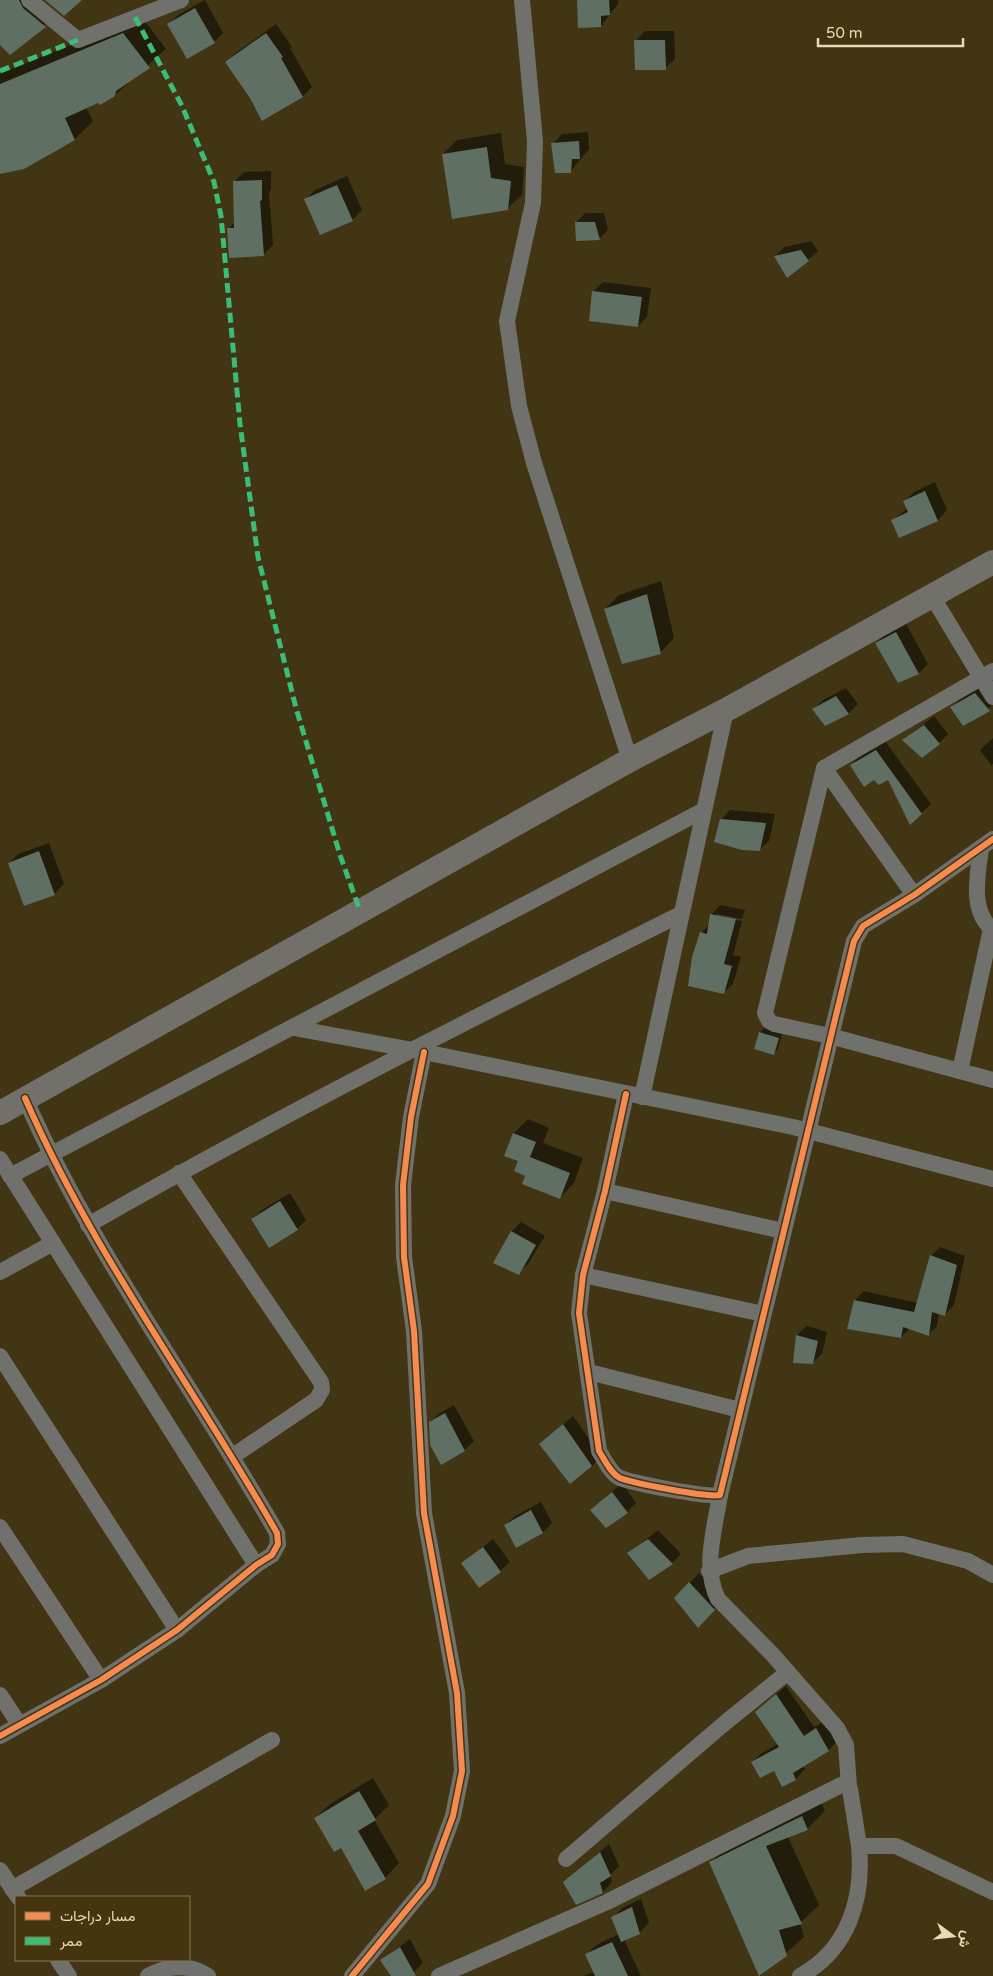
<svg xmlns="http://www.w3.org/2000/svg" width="993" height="1976" font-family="'Varela Round',Vazirmatn,sans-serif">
  <rect width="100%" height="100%" fill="#413514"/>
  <g fill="#0007">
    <polygon points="0,0 35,0 54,17 10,54 0,43"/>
    <polygon points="205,0 223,33 214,42 169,24 178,15"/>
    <polygon points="579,0 618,0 618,4 601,26"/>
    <polygon points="141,16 166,49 115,95 86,107 93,121 75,139 24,167 0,173 0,74"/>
    <polygon points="276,24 292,47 290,48 312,87 303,96 262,120 251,98 226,62 236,53"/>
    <polygon points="645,31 674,31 675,59 665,68 636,41"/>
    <polygon points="588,132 589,149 570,172 553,144 562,134"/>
    <polygon points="501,133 505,164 524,167 522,195 507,209 443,154 457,140"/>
    <polygon points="271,171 271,190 269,192 273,245 264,254 228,229 235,222 235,181 244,172"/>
    <polygon points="347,176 362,210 352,220 306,199 315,190"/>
    <polygon points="585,213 604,213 608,230 599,239 576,223"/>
    <polygon points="811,241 818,251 808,260 775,256 785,247"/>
    <polygon points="603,282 651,288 647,317 638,326 594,291"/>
    <polygon points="935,482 947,510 938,520 900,536 893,520 908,508 905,501 914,492"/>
    <polygon points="661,581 674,638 660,653 605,609 619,595"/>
    <polygon points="906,624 928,664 919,673 898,682 876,643 886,634"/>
    <polygon points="985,684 993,704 985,712 951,708 961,698"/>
    <polygon points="846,688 858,704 849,713 825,725 814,709 823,700"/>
    <polygon points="934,716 948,734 939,743 904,740"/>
    <polygon points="993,738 993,764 991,765 980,750"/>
    <polygon points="885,741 931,804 921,813 889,778 851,765 860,756"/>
    <polygon points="730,810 775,814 769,841 759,850 721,820"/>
    <polygon points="49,843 64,884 54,894 9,863 18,854"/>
    <polygon points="720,905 745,910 742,919 717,914 717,917 742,921 733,955 741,957 733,984 723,993 701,933 710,924 711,915"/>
    <polygon points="764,1028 782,1034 778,1049 773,1054 760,1033"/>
    <polygon points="528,1119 549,1128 543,1143 583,1158 574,1183 560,1198 527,1175 520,1160 505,1155 514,1133"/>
    <polygon points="290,1193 306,1220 297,1229 253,1219 262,1210"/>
    <polygon points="521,1222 545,1236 528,1264 518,1273 494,1263 512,1231"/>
    <polygon points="940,1247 965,1256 954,1305 945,1314 939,1313 937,1326 929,1334 910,1328 901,1337 849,1328 855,1300 864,1291 918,1303 931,1256"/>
    <polygon points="807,1326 827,1332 822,1354 812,1363 795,1362 797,1335"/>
    <polygon points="454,1405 474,1441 465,1450 430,1422 440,1413"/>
    <polygon points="573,1416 601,1456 592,1466 540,1444"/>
    <polygon points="622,1483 636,1503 627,1512 601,1501"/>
    <polygon points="541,1502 552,1523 543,1532 517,1546 505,1525 515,1516"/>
    <polygon points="658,1530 681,1554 672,1563 629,1553"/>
    <polygon points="493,1539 510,1562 500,1571 463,1563"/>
    <polygon points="699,1573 723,1600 707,1617 676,1598"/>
    <polygon points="786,1686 814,1727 826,1720 838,1740 829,1750 803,1766 805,1769 796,1779 783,1785 775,1769 752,1762 762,1753 778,1744 756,1712"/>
    <polygon points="373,1778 389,1805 374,1820 399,1863 385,1878 341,1846 315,1818 330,1804"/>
    <polygon points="820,1799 825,1811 807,1829 788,1837 819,1905 800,1923 804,1937 760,1976 710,1863 728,1845"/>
    <polygon points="609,1844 619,1866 610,1875 612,1882 603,1892 576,1903 564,1882"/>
    <polygon points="641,1899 649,1923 639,1933 624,1939 641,1976 583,1976 595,1972 587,1954 596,1945 619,1934 613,1918 622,1908"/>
    <polygon points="410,1939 423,1963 414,1972 402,1976 393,1976 382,1960"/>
  </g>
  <g fill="#606f63">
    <polygon points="0,0 19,0 23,8 46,27 10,55 0,45"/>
    <polygon points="45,0 82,0 64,16"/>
    <polygon points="577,0 609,0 610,15 601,16 601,27 578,28"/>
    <polygon points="195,8 215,43 187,59 167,24"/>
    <polygon points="123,33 150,68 116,91 115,96 100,105 98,103 65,118 75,140 24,169 0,174 0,84"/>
    <polygon points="266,33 283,57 281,58 303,97 262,121 250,98 225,62"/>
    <polygon points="634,40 665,40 666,70 635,70"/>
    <polygon points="579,141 580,159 572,159 571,173 555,173 551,143"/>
    <polygon points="487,147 491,178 511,181 508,210 452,219 442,154"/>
    <polygon points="262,180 262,200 260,201 264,256 229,258 227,228 234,228 233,181"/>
    <polygon points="337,185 353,221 320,235 304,199"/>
    <polygon points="575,222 595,222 600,240 576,241"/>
    <polygon points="801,250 809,261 787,278 774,256"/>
    <polygon points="592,291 642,297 638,327 589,321"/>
    <polygon points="925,491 938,521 899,538 891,520 908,512 903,501"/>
    <polygon points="647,594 661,654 622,664 604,609"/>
    <polygon points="896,632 919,674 898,683 875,643"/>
    <polygon points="975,693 990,711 963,726 950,707"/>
    <polygon points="836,696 849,714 825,726 812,709"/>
    <polygon points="924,725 940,744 922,758 902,740"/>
    <polygon points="876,750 922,814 910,825 888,780 879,785 874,780 864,787 850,765"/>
    <polygon points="720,819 766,823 760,851 742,850 714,842"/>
    <polygon points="39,851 55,895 24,906 8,863"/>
    <polygon points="710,914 736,919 724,964 732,966 724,994 688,986 692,957 700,932 707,934"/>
    <polygon points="759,1032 779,1038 774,1055 754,1049"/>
    <polygon points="513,1133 536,1142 530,1157 570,1173 560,1199 522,1184 525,1176 514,1171 518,1161 504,1156"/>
    <polygon points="280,1201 298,1230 269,1248 251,1219"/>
    <polygon points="511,1231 536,1245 519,1275 493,1263"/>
    <polygon points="930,1255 957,1265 945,1316 932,1312 929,1336 903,1327 901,1338 847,1329 854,1300 914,1312"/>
    <polygon points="796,1335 818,1341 813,1364 793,1363"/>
    <polygon points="445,1413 465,1451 441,1465 430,1445 429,1422"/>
    <polygon points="563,1424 592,1466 570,1484 539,1444"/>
    <polygon points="612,1492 628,1513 606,1528 590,1510"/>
    <polygon points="531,1510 543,1533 516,1548 504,1525"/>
    <polygon points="648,1539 673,1564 649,1580 627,1553"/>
    <polygon points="483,1547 501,1572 479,1588 461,1563"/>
    <polygon points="689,1582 715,1610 698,1628 674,1598"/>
    <polygon points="776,1694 804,1736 816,1728 829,1751 793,1773 796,1780 782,1787 774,1771 760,1778 751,1762 779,1747 755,1712"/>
    <polygon points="359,1791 376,1820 358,1831 386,1879 365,1891 341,1848 334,1852 314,1818"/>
    <polygon points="802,1816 808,1830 766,1846 802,1924 779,1930 787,1956 759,1976 709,1862"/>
    <polygon points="600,1852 611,1876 600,1883 603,1893 576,1905 563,1882"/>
    <polygon points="632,1907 640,1934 621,1942 611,1917"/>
    <polygon points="612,1942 628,1976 595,1976 585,1954"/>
    <polygon points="400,1947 416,1976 391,1976 380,1960"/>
  </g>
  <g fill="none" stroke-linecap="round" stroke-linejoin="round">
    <g stroke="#70706d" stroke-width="16">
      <polyline points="29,0 78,40 181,0"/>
      <polyline points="522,0 535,141 533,203 507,321 519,406 534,463 630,760"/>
      <polyline points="932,596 993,697"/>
      <polyline points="993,671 824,768 765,1013 769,1021 774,1024 830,1036 993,1080"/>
      <polyline points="824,768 914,895"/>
      <path d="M 981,848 C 978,874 969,911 993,930"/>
      <polyline points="294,1028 424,1052 793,1127 993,1179"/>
      <polyline points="960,1071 991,929"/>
      <path d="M 626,1094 L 605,1191 L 583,1275 L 579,1313 L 599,1451 C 604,1459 611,1474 620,1478 C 633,1483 708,1498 720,1495 L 854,941 L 863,926 L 914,895 L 993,839"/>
      <polyline points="642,1097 726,710"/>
      <polyline points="0,1159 256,1565"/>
      <polyline points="179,1173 321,1382 322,1390 316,1400 233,1456"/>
      <polyline points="10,1176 704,810"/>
      <polyline points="605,1191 783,1231"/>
      <path d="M 88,1225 C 282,1114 481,1014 681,914"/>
      <polyline points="0,1272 53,1243"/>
      <polyline points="583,1275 763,1314"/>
      <polyline points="0,1356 177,1630"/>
      <polyline points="589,1372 740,1410"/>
      <path d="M 720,1495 C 715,1528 702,1568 718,1599 L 772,1654 L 837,1728 L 846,1745 L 849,1786"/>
      <polyline points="0,1527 101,1680"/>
      <polyline points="709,1571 748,1556 862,1545 903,1544 968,1561 993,1575"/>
      <polyline points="0,1695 19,1724"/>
      <path d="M 0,1736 L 101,1680 L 177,1630 L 256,1565 L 272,1555 L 278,1544 L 277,1533 C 194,1387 92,1252 25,1098"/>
      <polyline points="566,1859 726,1722 788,1672"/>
      <polyline points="0,1870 18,1897"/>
      <polyline points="12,1889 272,1740"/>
      <polyline points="58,1960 69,1976"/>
      <path d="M 148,1976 C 168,1965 188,1963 208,1976"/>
      <polyline points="352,1976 428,1884 453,1816 462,1771 457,1693 424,1513 414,1331 404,1257 403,1185 411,1117 424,1052"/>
      <polyline points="439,1976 607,1902 841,1785 847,1785 850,1789 859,1846"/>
      <path d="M 800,1976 C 848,1950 864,1899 859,1846 L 896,1846 L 993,1892"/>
    </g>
    <polyline stroke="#71706a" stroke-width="24" points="0,1113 630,760 726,710 993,562"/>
    <g stroke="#3abd76" stroke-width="5" stroke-dasharray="10 5" stroke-linecap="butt">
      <polyline points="135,17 182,106 214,182 221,216 240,424 258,557 296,708 340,855 360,911"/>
      <polyline points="0,71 78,40"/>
    </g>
    <g stroke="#44350f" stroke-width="9">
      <g id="cycleway">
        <path d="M 626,1094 L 605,1191 L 583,1275 L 579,1313 L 599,1451 C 604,1459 611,1474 620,1478 C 633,1483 708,1498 720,1495 L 854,941 L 863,926 L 914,895 L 993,839"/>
        <path d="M 0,1736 L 101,1680 L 177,1630 L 256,1565 L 272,1555 L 278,1544 L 277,1533 C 194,1387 92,1252 25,1098"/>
        <polyline points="352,1976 428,1884 453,1816 462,1771 457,1693 424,1513 414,1331 404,1257 403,1185 411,1117 424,1052"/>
      </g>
    </g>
    <use href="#cycleway" stroke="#f68b52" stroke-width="6"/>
  </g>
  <rect x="15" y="1896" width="175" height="65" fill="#44350f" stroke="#867752"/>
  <rect x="25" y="1912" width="25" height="8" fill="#f68b52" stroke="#867752"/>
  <text x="60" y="1921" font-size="15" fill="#e8d9b7">مسار دراجات</text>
  <rect x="25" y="1937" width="25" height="8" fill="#3abd76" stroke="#867752"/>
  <text x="60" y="1946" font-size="15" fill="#e8d9b7">ممر</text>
  <g transform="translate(953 1936) rotate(105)" stroke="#44350f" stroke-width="4" paint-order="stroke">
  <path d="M0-4L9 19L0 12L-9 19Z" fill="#e8d9b7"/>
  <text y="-8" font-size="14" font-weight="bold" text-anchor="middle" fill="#e8d9b7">ش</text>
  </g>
  <path d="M818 38v8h145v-8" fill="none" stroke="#e8d9b7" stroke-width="2.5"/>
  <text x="826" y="38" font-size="15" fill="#e8d9b7" stroke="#44350f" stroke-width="4" paint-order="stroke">50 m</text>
</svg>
